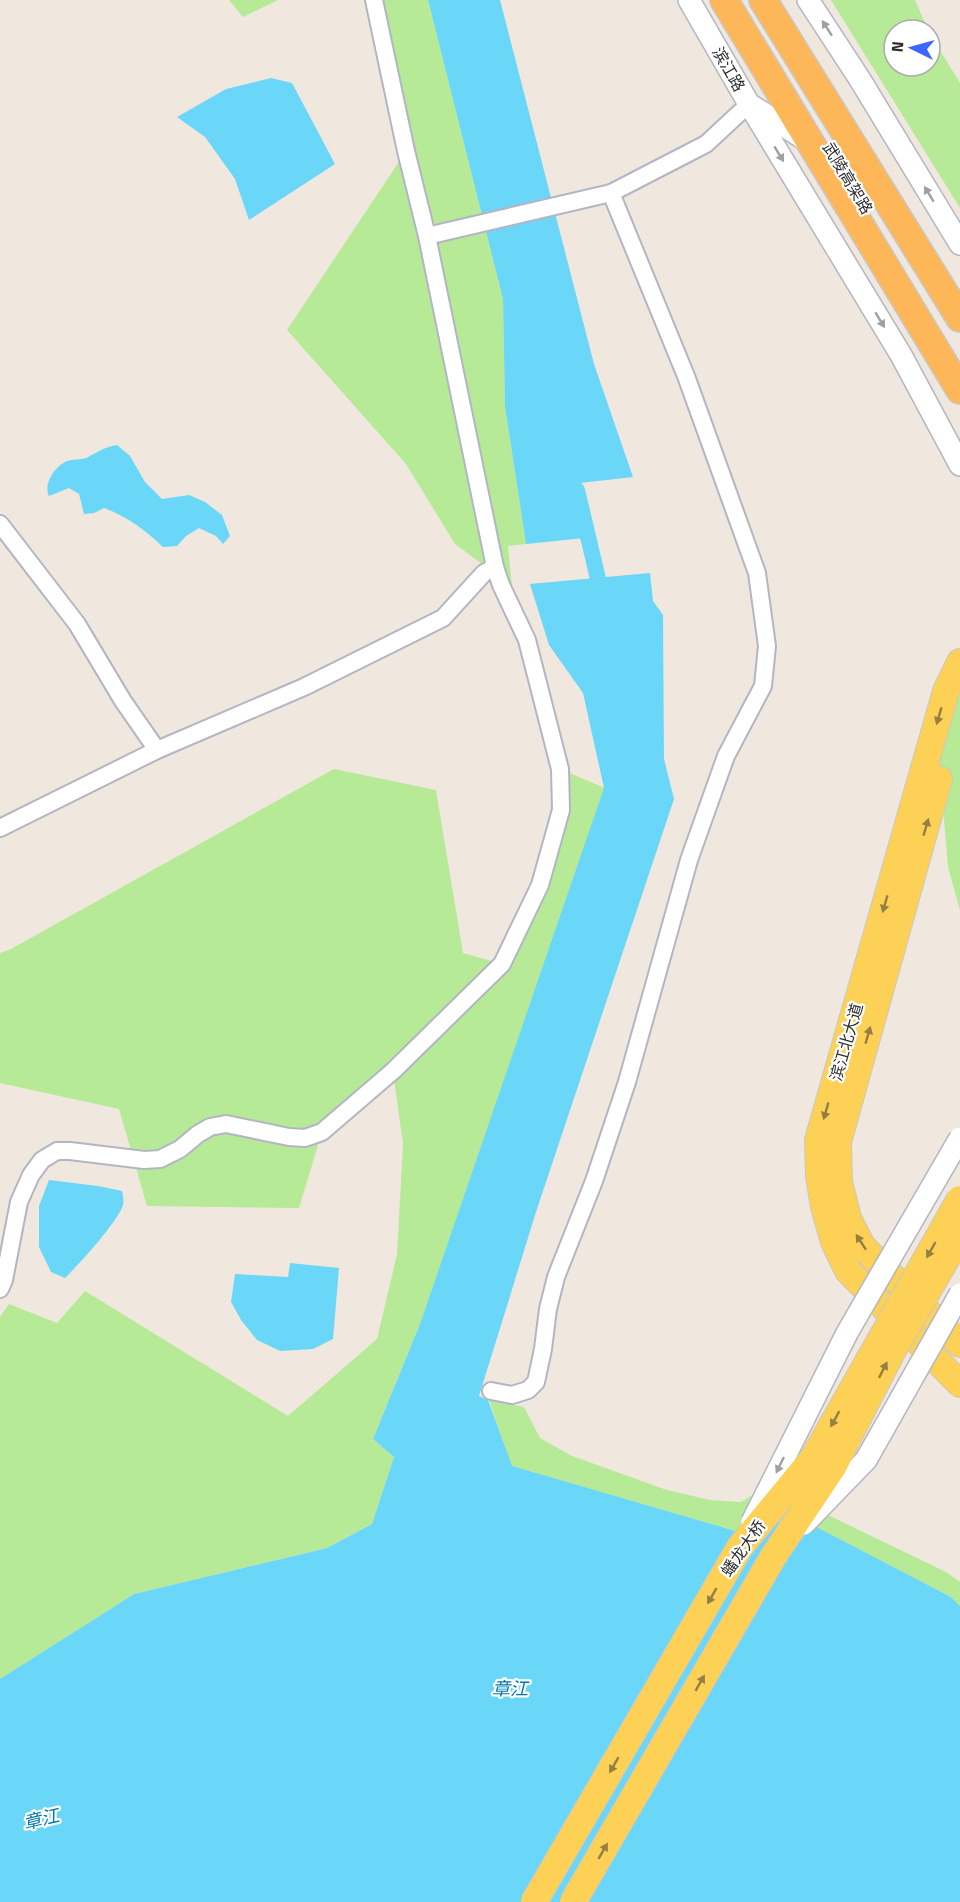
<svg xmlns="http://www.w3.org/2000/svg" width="960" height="1902" font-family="'Titillium Web','Noto Sans SC',sans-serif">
  <rect width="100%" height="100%" fill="#f0e8df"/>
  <g fill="#b6ea97">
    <polygon points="229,0 278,0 243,17"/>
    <polygon points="374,0 428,0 503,299 505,407 526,544 508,546 512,586 455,544 406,464 287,330 406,151"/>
    <polygon points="831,0 915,0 928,30 894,30 894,66 930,66 930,34 960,83 960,208"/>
    <polygon points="960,659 960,910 948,867 938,749"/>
    <polygon points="334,769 436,790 463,953 502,964 540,885 560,769 605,788 420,1324 373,1439 394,1457 372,1524 327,1548 134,1594 0,1679 0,1317 9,1304 57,1323 85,1291 288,1416 377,1339 397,1254 403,1144 393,1072 322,1132 299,1208 147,1206 119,1109 0,1083 0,953 11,949"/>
    <polygon points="489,1400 524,1407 540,1438 572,1456 667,1490 710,1500 741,1502 759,1491 805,1494 830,1516 946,1572 960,1582 960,1606 951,1597 797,1518 739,1532 511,1466"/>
  </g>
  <g fill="#6ad7f9">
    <polygon points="428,0 500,0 594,364 633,477 580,483 585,538 526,544 505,407 503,299"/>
    <polygon points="271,78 292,83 335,164 249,220 235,179 205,137 177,117 226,89"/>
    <path d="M 117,445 L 130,456 L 145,482 L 162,499 L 189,495 L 205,502 L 222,515 L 230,536 L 223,544 L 216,536 L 199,528 L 186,536 L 177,546 L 163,547 C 145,530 128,517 104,508 L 94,513 L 84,514 L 79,494 L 69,488 L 49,496 C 43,484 55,466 67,461 C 73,459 80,460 86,458 C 99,452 101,448 117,445 Z"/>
    <polygon points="650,573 653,601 663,615 664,759 674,799 536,1212 479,1396 488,1400 512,1466 739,1532 797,1517 951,1597 960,1606 960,1902 0,1902 0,1679 134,1594 327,1548 372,1524 394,1457 373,1439 420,1324 604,788 583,693 549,645 530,584"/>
    <path d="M 49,1180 L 98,1186 L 122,1191 C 123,1195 124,1201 123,1205 C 117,1223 79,1264 65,1278 L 51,1272 L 39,1247 L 39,1206 Z"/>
    <polygon points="290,1263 339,1268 333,1339 313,1349 280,1351 257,1340 241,1320 231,1302 235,1274 288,1277"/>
  </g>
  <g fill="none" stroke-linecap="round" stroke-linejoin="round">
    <polyline stroke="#6ad7f9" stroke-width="16" points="577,490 603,600"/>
    <g stroke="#b3b6c2" stroke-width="20">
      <g id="minor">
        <polyline points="427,236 611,193 706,144 749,104"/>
        <polyline points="0,524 77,624 123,701 157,750"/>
        <polyline points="0,828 157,750 304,687 443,618 484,573 495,567 427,236 406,151 374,0"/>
        <polyline points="0,1289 4,1280 19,1202 31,1175 42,1160 57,1151 70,1151 144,1160 160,1159 180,1149 198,1134 210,1127 226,1124 289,1137 305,1138 322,1132 393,1071 502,964 540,885 561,810 560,769 527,640 501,585 495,567"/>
        <polyline points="491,1391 512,1395 528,1390 536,1382 543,1349 548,1309 556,1277 594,1181 627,1082 689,860 726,756 763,686 767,646 757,573 686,376 611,193"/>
      </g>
    </g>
    <g stroke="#b3b6c2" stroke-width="24">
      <g id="tertiary">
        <polyline points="689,0 749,104 809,142"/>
        <polyline points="808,0 859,78 960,244"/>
        <polyline points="749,104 901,355 960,465"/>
      </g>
    </g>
    <g stroke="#c8c8c8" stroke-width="28">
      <g id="primary">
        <polyline points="960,662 946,691 818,1140 819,1176 824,1207 834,1242 848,1271 960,1384"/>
        <polyline points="939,779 838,1142 839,1182 848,1218 862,1246 960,1344"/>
      </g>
    </g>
    <g stroke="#c8c8c8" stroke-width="30">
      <g id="trunk">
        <polyline points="724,0 960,390"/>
        <polyline points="763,0 960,318"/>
      </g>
    </g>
    <use href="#minor" stroke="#fff" stroke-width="16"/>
    <use href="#tertiary" stroke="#fff" stroke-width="21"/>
    <use href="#primary" stroke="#fdd156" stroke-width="26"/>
    <use href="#trunk" stroke="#feb758" stroke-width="27"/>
    <g stroke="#b3b6c2" stroke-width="24" stroke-linecap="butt">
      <g id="tertiary-bridge">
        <polyline points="752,1522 847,1333 960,1138"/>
        <polyline points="804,1524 866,1460 960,1294"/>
      </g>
    </g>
    <g stroke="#c8c8c8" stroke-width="28" stroke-linecap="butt">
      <g id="primary-bridge">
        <polyline points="534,1902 740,1547 814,1457 960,1199"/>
        <polyline points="573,1902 773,1557 833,1467 892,1352 960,1236"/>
      </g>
    </g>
    <use href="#tertiary-bridge" stroke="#fff" stroke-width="21"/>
    <use href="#primary-bridge" stroke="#fdd156" stroke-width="26"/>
  </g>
  <defs><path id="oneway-solid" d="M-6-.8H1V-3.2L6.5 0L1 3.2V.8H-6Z" transform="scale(1.5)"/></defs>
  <g fill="#a0a0a0">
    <use href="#oneway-solid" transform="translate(827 28) rotate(-123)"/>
    <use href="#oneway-solid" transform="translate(779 154) rotate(59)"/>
    <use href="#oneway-solid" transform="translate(929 194) rotate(-121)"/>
    <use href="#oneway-solid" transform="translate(880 320) rotate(59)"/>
    <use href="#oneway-solid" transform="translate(780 1465) rotate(116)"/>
  </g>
  <g fill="#957f42">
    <use href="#oneway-solid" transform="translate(939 716) rotate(106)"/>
    <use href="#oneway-solid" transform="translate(926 827) rotate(-74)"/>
    <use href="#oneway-solid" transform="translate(885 904) rotate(106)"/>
    <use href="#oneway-solid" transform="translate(868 1035) rotate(-74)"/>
    <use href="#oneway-solid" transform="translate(826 1111) rotate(106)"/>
    <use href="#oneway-solid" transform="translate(861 1242) rotate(-123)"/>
    <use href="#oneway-solid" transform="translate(931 1250) rotate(120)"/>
    <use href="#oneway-solid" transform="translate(883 1370) rotate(-63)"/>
    <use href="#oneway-solid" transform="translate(835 1419) rotate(119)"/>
    <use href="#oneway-solid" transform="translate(712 1596) rotate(120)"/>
    <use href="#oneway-solid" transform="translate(700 1683) rotate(-60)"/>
    <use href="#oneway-solid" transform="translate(614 1765) rotate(120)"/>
    <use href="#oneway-solid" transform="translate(603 1851) rotate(-60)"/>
  </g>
  <g text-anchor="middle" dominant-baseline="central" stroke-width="4.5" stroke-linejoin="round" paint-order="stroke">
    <g font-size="16" fill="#2d2d2d" stroke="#fff">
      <text transform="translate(729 69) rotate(60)">滨江路</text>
      <text transform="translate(848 178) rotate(59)">武陵高架路</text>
      <text transform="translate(846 1042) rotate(-74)">滨江北大道</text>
      <text transform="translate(743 1548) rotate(-55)">蟠龙大桥</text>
    </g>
    <g font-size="18" font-style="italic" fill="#0177ad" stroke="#fff">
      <text x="510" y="1688">章江</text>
      <text transform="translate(41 1819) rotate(-13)">章江</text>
    </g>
  </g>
  <g transform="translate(912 48) rotate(275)"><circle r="28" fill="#ffffff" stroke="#ababab" stroke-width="1.5"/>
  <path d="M0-4.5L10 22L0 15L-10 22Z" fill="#3c66ff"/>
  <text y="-9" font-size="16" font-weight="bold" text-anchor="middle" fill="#2d2d2d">N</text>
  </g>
</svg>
